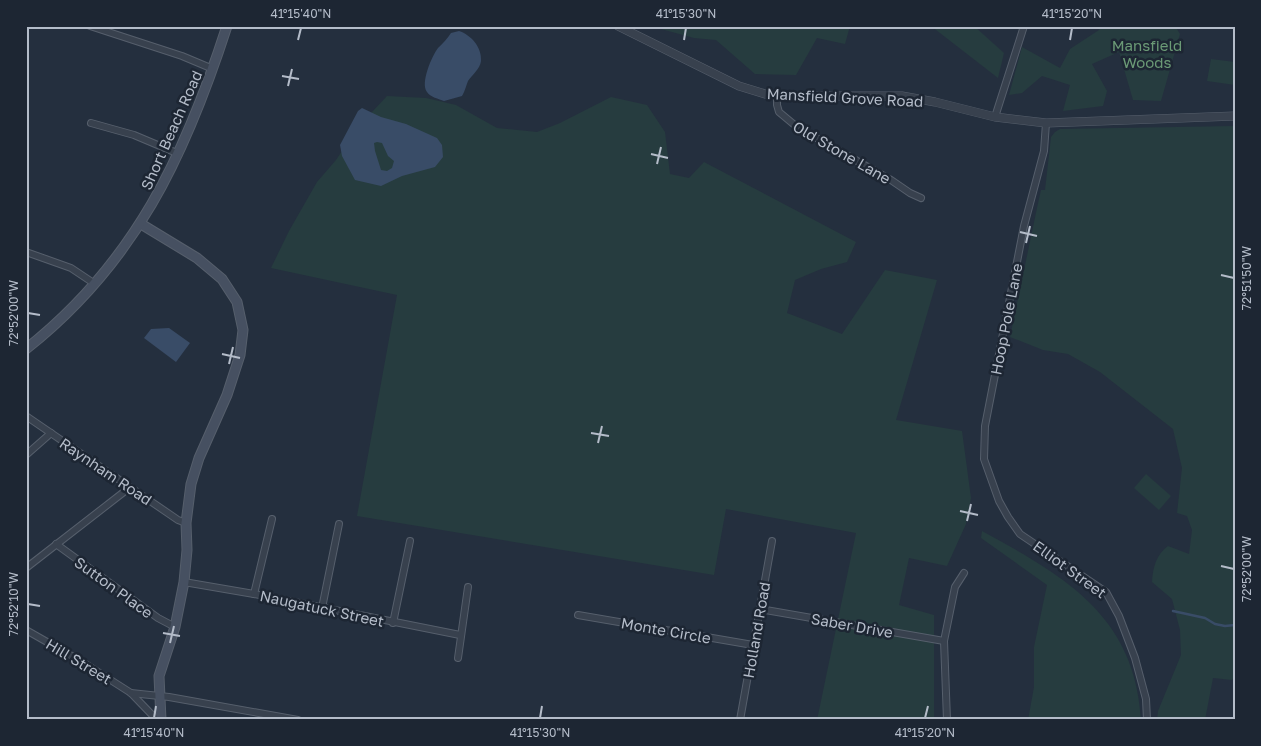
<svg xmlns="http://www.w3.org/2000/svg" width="1261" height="746" font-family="'Golos Text',sans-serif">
  <rect width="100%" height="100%" fill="#242f3e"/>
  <g fill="#263c3f">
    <polygon points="650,26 850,26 845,44 817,38 796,75 755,74 716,40 694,38"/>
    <polygon points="931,26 974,26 1004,53 998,78"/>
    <polygon points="1101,26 1175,26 1180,34 1161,101 1133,100 1119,52 1092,64 1107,91 1103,106 1063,111 1070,85 1042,76 1022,93 1009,95 1022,47 1060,68 1070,49 1099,30"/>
    <polygon points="1211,59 1235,62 1235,85 1207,81"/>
    <polygon points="387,96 426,98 456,105 497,128 537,132 560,123 611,97 647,105 665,132 670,174 689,178 704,162 856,242 847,262 821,269 795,280 787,313 842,334 885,270 937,280 896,420 962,431 971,498 966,524 947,566 909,558 899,605 934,615 934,720 817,720 856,533 726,509 714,575 357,516 397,295 271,268 289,231 317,182 336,160 358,127"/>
    <path d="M 1235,126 L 1235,676 L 1232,680 L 1213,678 L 1205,720 L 1157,720 L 1158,711 L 1181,655 L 1180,630 L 1172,599 L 1152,582 C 1153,567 1156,555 1168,546 L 1189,554 L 1192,530 L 1187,516 L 1177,513 L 1182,468 L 1173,429 L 1100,372 L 1068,354 L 1043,350 L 1010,337 L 1037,208 L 1041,190 L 1045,190 L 1051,137 L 1055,132 L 1060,129 Z"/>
    <polygon points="1146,474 1171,496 1159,510 1134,488"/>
    <path d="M 982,531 C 1064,576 1135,615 1141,720 L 1028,720 L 1034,687 L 1034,647 L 1047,585 L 981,538 Z"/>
  </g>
  <g fill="#394c67" fill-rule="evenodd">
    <path d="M 459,31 C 471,35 482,47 481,61 C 480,69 472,75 468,81 C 466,86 465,91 462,96 L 444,101 C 439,99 430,97 427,92 C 420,83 432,56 438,48 C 443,43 447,39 451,33 Z"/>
    <path d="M 362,108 L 381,117 L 406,124 L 437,138 L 442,145 L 443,157 L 435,167 L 402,176 L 381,186 L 355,180 L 342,156 L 340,145 L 358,111 ZM 377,142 L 382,143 L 388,156 L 394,161 L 392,168 L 387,171 L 381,170 L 375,151 L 374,143 Z"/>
    <polygon points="169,328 190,343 176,362 144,338 151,329"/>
  </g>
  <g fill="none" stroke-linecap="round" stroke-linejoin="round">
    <polyline stroke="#394c67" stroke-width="2.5" points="1173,611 1205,618 1215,624 1225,626 1235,625"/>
    <g stroke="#565f6c" stroke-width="8">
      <g id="minor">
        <polyline points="90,26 182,56 213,69"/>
        <polyline points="777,95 777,105 779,112 797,127 891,180 910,193 921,198"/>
        <polyline points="995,117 1024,26"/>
        <polyline points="91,123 134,135 179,154"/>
        <polyline points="1046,123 1044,151 1024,226 985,426 984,459 999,501 1008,517 1020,534 1106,592 1119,616 1135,658 1146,699 1147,720"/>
        <polyline points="26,252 71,268 95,284"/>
        <polyline points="26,416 178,520 186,523"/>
        <polyline points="26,455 51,433"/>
        <polyline points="56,544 158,618 175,627"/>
        <polyline points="26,568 129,488"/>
        <polyline points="184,582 254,594 460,635"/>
        <polyline points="254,594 272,519"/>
        <polyline points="322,608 339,524"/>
        <polyline points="760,609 944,641"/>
        <polyline points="578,615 753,645"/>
        <polyline points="393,623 410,541"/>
        <polyline points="26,630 84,663 131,693 157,720"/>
        <polyline points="458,658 468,587"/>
        <polyline points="131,693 169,697 298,720"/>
        <polyline points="740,720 772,541"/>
        <polyline points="947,720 944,641 955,587 964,573"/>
      </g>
    </g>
    <g stroke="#565f6c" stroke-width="9">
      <polyline id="tertiary" points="618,26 739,86 765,94 792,96 902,96 935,102 995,117 1046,123 1235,116"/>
    </g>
    <g stroke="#565f6c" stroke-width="11">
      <g id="secondary">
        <polyline points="141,224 197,258 222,279 237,302 243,330 240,355 227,395 199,458 191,484 186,523 187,550 184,582 175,627 159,676 161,720"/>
        <path d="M 26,349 C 135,263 185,156 227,26"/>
      </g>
    </g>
    <use href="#minor" stroke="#38414e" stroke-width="6"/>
    <use href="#tertiary" stroke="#38414e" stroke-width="8"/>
    <use href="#secondary" stroke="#465061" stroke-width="9"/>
  </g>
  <path fill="none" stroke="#b4bcc9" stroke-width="2" d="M 298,40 L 301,28M 684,40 L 686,28M 1070,40 L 1072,28M 282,76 L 299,79M 288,86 L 292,69M 651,154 L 668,158M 657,164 L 661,147M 1020,232 L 1037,236M 1026,243 L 1030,226M 1221,275 L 1234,278M 28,313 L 40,315M 222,354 L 240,358M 229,364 L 233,347M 591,433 L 609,436M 598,443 L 602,426M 960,511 L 978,515M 967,521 L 971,504M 1221,566 L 1234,569M 28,604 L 40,606M 163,633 L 180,636M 170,643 L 174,626M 154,718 L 156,706M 540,718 L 542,706M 925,718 L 928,706"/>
  <g text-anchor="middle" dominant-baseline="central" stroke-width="5" stroke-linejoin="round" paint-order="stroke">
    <g font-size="15" fill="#6b9a76" stroke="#1d2633">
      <text x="1147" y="45">Mansfield<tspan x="1147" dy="17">Woods</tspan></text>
    </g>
    <g font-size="15" fill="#b4bcc9" stroke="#1d2633">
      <text transform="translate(845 97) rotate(3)">Mansfield Grove Road</text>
      <text transform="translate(171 130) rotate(-66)">Short Beach Road</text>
      <text transform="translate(842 152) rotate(30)">Old Stone Lane</text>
      <text transform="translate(1006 319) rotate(-79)">Hoop Pole Lane</text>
      <text transform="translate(106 471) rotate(34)">Raynham Road</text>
      <text transform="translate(1070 569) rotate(36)">Elliot Street</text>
      <text transform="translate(114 587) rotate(36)">Sutton Place</text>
      <text transform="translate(322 608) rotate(12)">Naugatuck Street</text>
      <text transform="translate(852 625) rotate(10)">Saber Drive</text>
      <text transform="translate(666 630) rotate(10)">Monte Circle</text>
      <text transform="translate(756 630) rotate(-80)">Holland Road</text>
      <text transform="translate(79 661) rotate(31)">Hill Street</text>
    </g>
  </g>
  <rect width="1261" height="746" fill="none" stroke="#1d2633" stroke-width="55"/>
  <rect x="28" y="28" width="1206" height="690" fill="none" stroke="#b4bcc9" stroke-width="2"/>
  <g font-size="12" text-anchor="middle" fill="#b4bcc9">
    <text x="301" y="18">41°15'40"N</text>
    <text x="686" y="18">41°15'30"N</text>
    <text x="1072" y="18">41°15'20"N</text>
    <text transform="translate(1247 278) rotate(-90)" y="4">72°51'50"W</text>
    <text transform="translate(14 313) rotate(-90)" y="4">72°52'00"W</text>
    <text transform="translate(1247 569) rotate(-90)" y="4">72°52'00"W</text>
    <text transform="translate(14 604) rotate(-90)" y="4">72°52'10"W</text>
    <text x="154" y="737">41°15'40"N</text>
    <text x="540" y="737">41°15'30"N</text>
    <text x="925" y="737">41°15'20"N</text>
  </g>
</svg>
